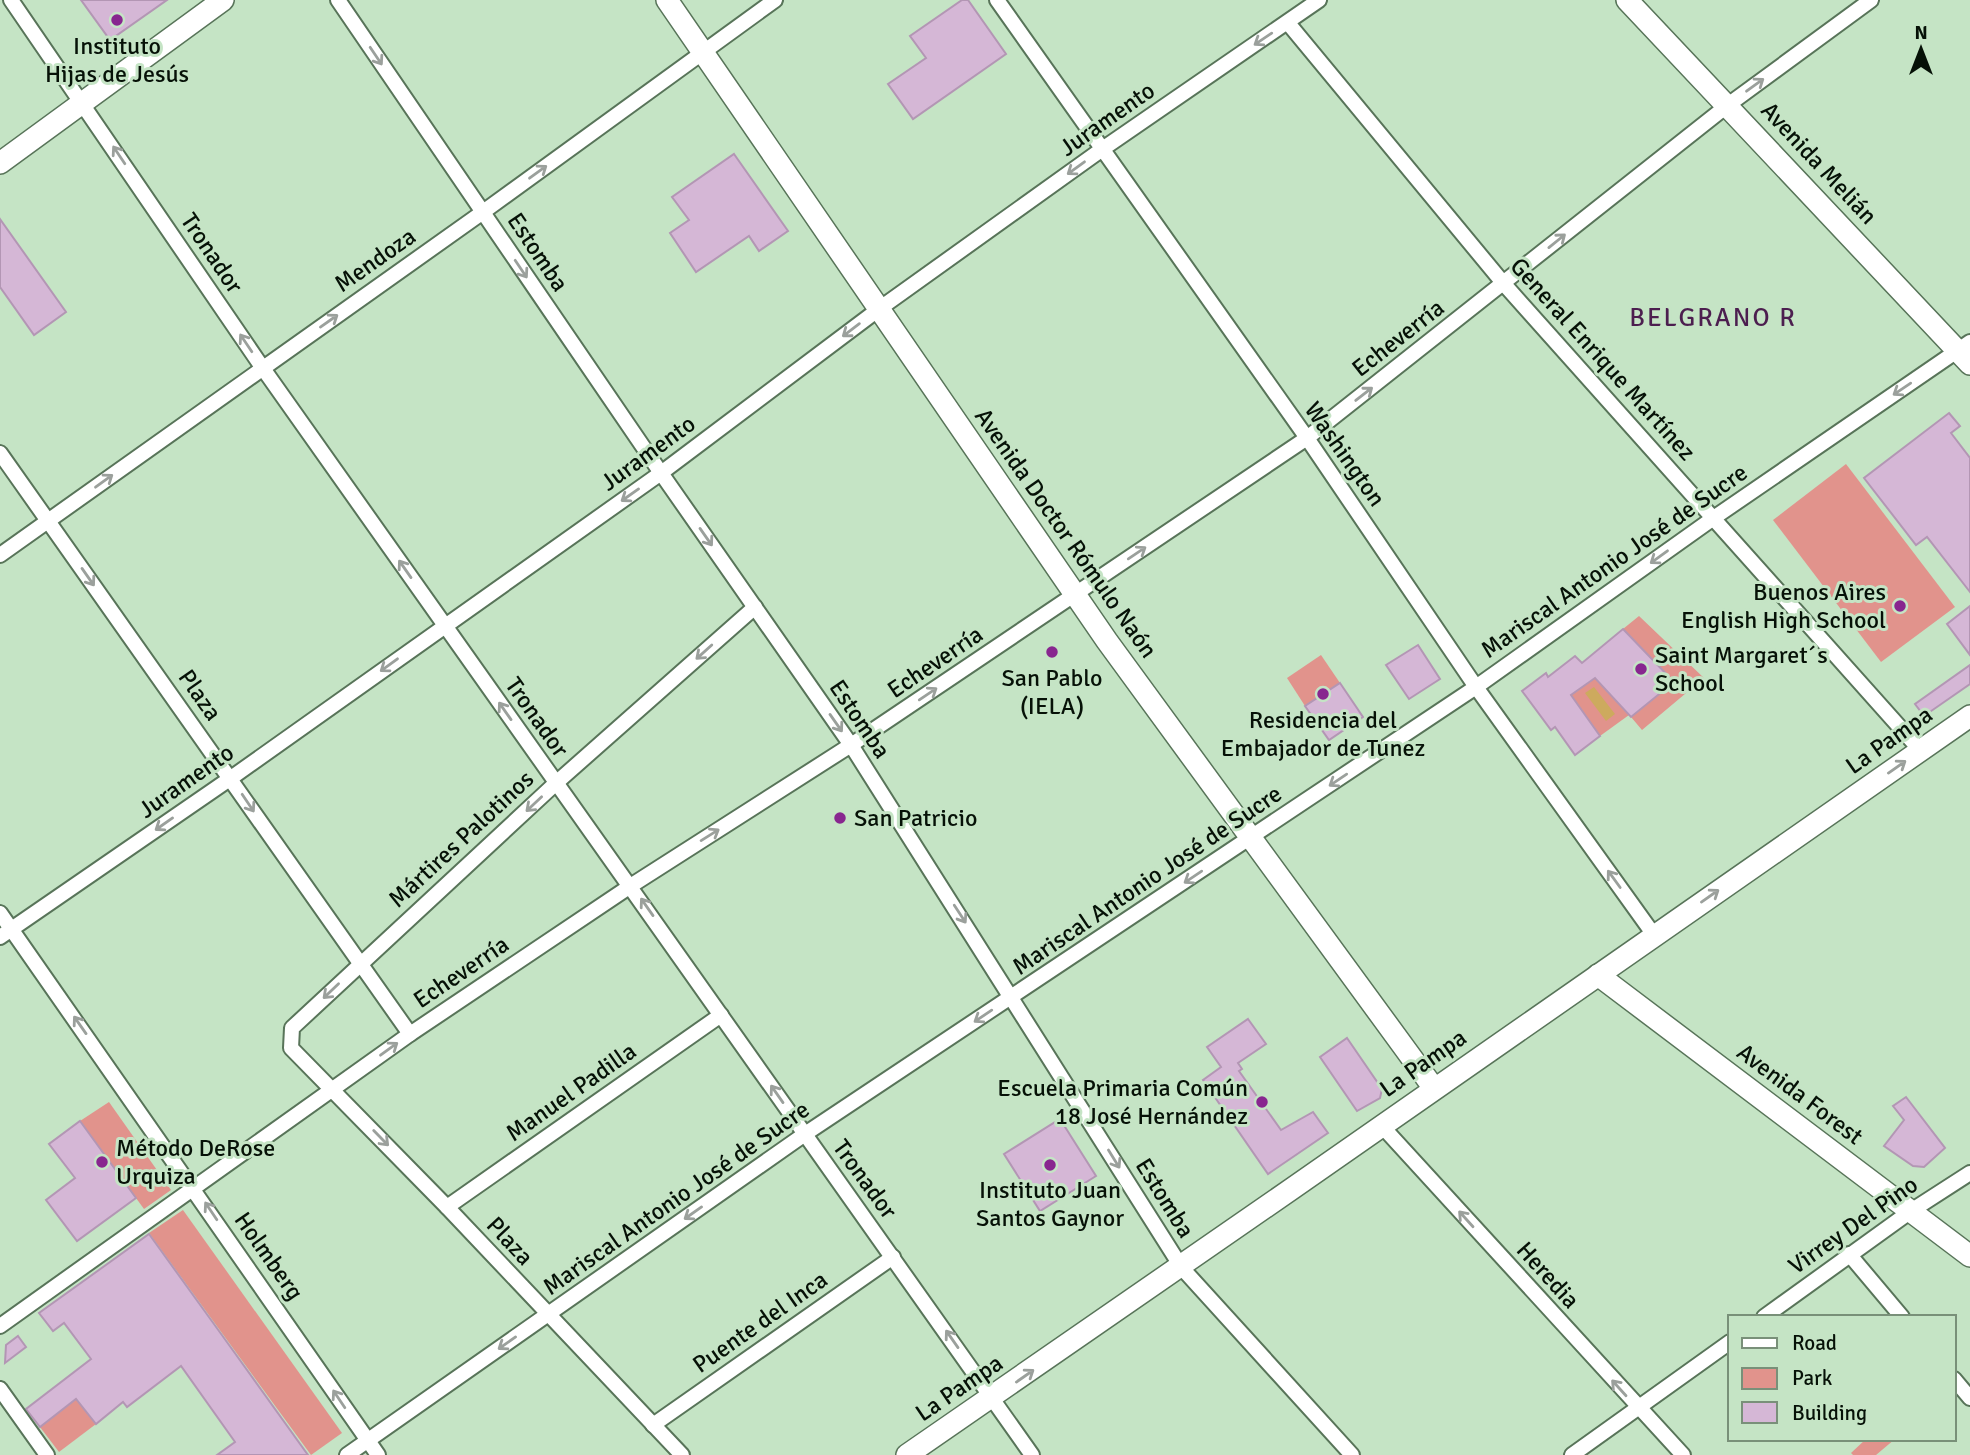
<svg xmlns="http://www.w3.org/2000/svg" width="1970" height="1455" font-family="Signika,sans-serif">
  <rect width="100%" height="100%" fill="#c5e4c5"/>
  <g fill="#e1938c">
    <polygon points="1846,464 1955,607 1881,662 1773,520"/>
    <polygon points="1639,616 1704,678 1642,730 1631,717 1673,682 1623,629"/>
    <polygon points="1321,655 1340,683 1305,706 1287,678"/>
    <polygon points="1593,675 1629,715 1600,736 1571,695"/>
    <polygon points="109,1102 171,1190 144,1209 80,1121"/>
    <polygon points="183,1210 342,1433 311,1455 149,1233"/>
    <polygon points="76,1399 96,1424 59,1452 40,1427"/>
    <polygon points="1866,1439 1895,1439 1876,1455 1853,1455 1851,1453"/>
  </g>
  <polygon fill="#cdaa5e" points="1594,687 1615,714 1606,721 1585,693"/>
  <g fill="#d5b7d6" stroke="#b396b4" stroke-width="2">
    <polygon points="81,0 167,0 110,40"/>
    <polygon points="962,0 968,0 1006,54 913,119 888,84 926,58 910,36"/>
    <polygon points="734,154 788,231 759,251 749,236 696,272 670,233 689,220 672,197"/>
    <polygon points="0,219 66,312 34,335 0,287"/>
    <polygon points="1949,413 1960,426 1951,433 1970,458 1970,592 1927,537 1916,545 1864,478"/>
    <polygon points="1970,606 1970,655 1947,624"/>
    <polygon points="1623,629 1674,682 1631,717 1595,678 1571,695 1600,736 1575,755 1555,727 1551,730 1522,691 1546,673 1548,677 1575,656 1582,663"/>
    <polygon points="1418,645 1440,679 1409,699 1386,665"/>
    <polygon points="1970,665 1970,684 1924,716 1915,704"/>
    <polygon points="1340,683 1363,717 1329,740 1305,706"/>
    <polygon points="1248,1019 1266,1044 1238,1063 1242,1069 1239,1071 1281,1130 1313,1112 1328,1133 1268,1174 1203,1080 1221,1067 1207,1047"/>
    <polygon points="1347,1038 1382,1089 1380,1098 1357,1111 1320,1057"/>
    <polygon points="1906,1097 1945,1148 1924,1167 1913,1166 1884,1146 1904,1120 1893,1106"/>
    <polygon points="1060,1119 1096,1176 1040,1211 1004,1154"/>
    <polygon points="80,1121 136,1198 77,1241 46,1200 75,1178 49,1144"/>
    <polygon points="149,1234 219,1331 308,1455 217,1455 235,1442 181,1366 127,1407 123,1402 96,1424 76,1399 40,1427 26,1409 91,1359 64,1323 53,1331 39,1313"/>
    <polygon points="18,1336 26,1347 5,1363 6,1345"/>
  </g>
  <g fill="none" stroke-linecap="round" stroke-linejoin="round">
    <g stroke="#587459" stroke-width="18">
      <g id="street">
        <polyline points="11,0 262,367 1032,1455"/>
        <polyline points="338,0 661,473 851,745 1182,1268 1352,1455"/>
        <polyline points="997,0 1307,438 1476,687 1654,935"/>
        <polyline points="1288,23 1504,284 1921,751"/>
        <polyline points="0,453 410,1034"/>
        <polyline points="0,555 483,212 775,0"/>
        <polyline points="0,913 378,1455"/>
        <polyline points="0,937 231,778 661,473 879,309 1101,150 1319,0"/>
        <polyline points="1381,1125 1683,1455"/>
        <polyline points="447,1207 721,1015"/>
        <polyline points="1849,1254 1902,1317"/>
        <polyline points="1764,1317 1911,1211 1970,1173"/>
        <polyline points="0,1326 410,1034 632,885 851,745 1307,438 1728,105 1871,0"/>
        <polyline points="1954,1379 1970,1398"/>
        <polyline points="0,1389 47,1455"/>
        <polyline points="653,1425 893,1257"/>
        <polyline points="347,1455 805,1134 1476,687 1715,517 1970,342"/>
        <polyline points="682,1455 447,1207 291,1048 292,1028 556,783 755,607"/>
        <polyline points="1572,1455 1730,1342"/>
      </g>
    </g>
    <g stroke="#587459" stroke-width="24">
      <g id="secondary">
        <polyline points="667,0 1107,641 1433,1087"/>
        <polyline points="1627,0 1970,364"/>
        <polyline points="0,163 223,0"/>
        <polyline points="1598,975 1970,1256"/>
        <path d="M 907,1455 C 1263,1211 1615,962 1970,716"/>
      </g>
    </g>
    <use href="#street" stroke="#fff" stroke-width="14"/>
    <use href="#secondary" stroke="#fff" stroke-width="21"/>
  </g>
  <defs><path id="oneway-shaft" d="M-6 0H5M1.5-3L5.5 0L1.5 3" fill="none" stroke-width="1.6" stroke-linecap="round" stroke-linejoin="round" transform="scale(1.75)"/></defs>
  <g stroke="#9ba09c">
    <use href="#oneway-shaft" transform="translate(1263 39) rotate(146)"/>
    <use href="#oneway-shaft" transform="translate(376 56) rotate(56)"/>
    <use href="#oneway-shaft" transform="translate(1755 85) rotate(-36)"/>
    <use href="#oneway-shaft" transform="translate(119 155) rotate(-124)"/>
    <use href="#oneway-shaft" transform="translate(1076 168) rotate(144)"/>
    <use href="#oneway-shaft" transform="translate(538 172) rotate(-36)"/>
    <use href="#oneway-shaft" transform="translate(1557 241) rotate(-39)"/>
    <use href="#oneway-shaft" transform="translate(521 269) rotate(56)"/>
    <use href="#oneway-shaft" transform="translate(329 321) rotate(-35)"/>
    <use href="#oneway-shaft" transform="translate(851 330) rotate(143)"/>
    <use href="#oneway-shaft" transform="translate(246 343) rotate(-124)"/>
    <use href="#oneway-shaft" transform="translate(1902 389) rotate(146)"/>
    <use href="#oneway-shaft" transform="translate(1364 394) rotate(-38)"/>
    <use href="#oneway-shaft" transform="translate(104 481) rotate(-36)"/>
    <use href="#oneway-shaft" transform="translate(630 495) rotate(145)"/>
    <use href="#oneway-shaft" transform="translate(706 537) rotate(55)"/>
    <use href="#oneway-shaft" transform="translate(1137 553) rotate(-34)"/>
    <use href="#oneway-shaft" transform="translate(1659 557) rotate(144)"/>
    <use href="#oneway-shaft" transform="translate(405 569) rotate(-125)"/>
    <use href="#oneway-shaft" transform="translate(88 577) rotate(55)"/>
    <use href="#oneway-shaft" transform="translate(704 652) rotate(138)"/>
    <use href="#oneway-shaft" transform="translate(389 665) rotate(144)"/>
    <use href="#oneway-shaft" transform="translate(928 694) rotate(-34)"/>
    <use href="#oneway-shaft" transform="translate(505 711) rotate(-125)"/>
    <use href="#oneway-shaft" transform="translate(836 723) rotate(55)"/>
    <use href="#oneway-shaft" transform="translate(1897 767) rotate(-35)"/>
    <use href="#oneway-shaft" transform="translate(1338 780) rotate(146)"/>
    <use href="#oneway-shaft" transform="translate(248 803) rotate(56)"/>
    <use href="#oneway-shaft" transform="translate(534 804) rotate(137)"/>
    <use href="#oneway-shaft" transform="translate(164 824) rotate(145)"/>
    <use href="#oneway-shaft" transform="translate(710 835) rotate(-32)"/>
    <use href="#oneway-shaft" transform="translate(1193 877) rotate(146)"/>
    <use href="#oneway-shaft" transform="translate(1614 879) rotate(-126)"/>
    <use href="#oneway-shaft" transform="translate(1710 896) rotate(-35)"/>
    <use href="#oneway-shaft" transform="translate(647 907) rotate(-125)"/>
    <use href="#oneway-shaft" transform="translate(960 914) rotate(57)"/>
    <use href="#oneway-shaft" transform="translate(331 991) rotate(136)"/>
    <use href="#oneway-shaft" transform="translate(983 1016) rotate(146)"/>
    <use href="#oneway-shaft" transform="translate(80 1025) rotate(-125)"/>
    <use href="#oneway-shaft" transform="translate(389 1049) rotate(-36)"/>
    <use href="#oneway-shaft" transform="translate(777 1094) rotate(-125)"/>
    <use href="#oneway-shaft" transform="translate(381 1138) rotate(46)"/>
    <use href="#oneway-shaft" transform="translate(1114 1159) rotate(58)"/>
    <use href="#oneway-shaft" transform="translate(211 1211) rotate(-124)"/>
    <use href="#oneway-shaft" transform="translate(693 1213) rotate(145)"/>
    <use href="#oneway-shaft" transform="translate(1466 1219) rotate(-132)"/>
    <use href="#oneway-shaft" transform="translate(952 1339) rotate(-125)"/>
    <use href="#oneway-shaft" transform="translate(507 1343) rotate(145)"/>
    <use href="#oneway-shaft" transform="translate(1025 1376) rotate(-35)"/>
    <use href="#oneway-shaft" transform="translate(1619 1388) rotate(-132)"/>
    <use href="#oneway-shaft" transform="translate(339 1399) rotate(-124)"/>
  </g>
  <g fill="#88268f" stroke="#c5e4c5" stroke-width="2.5">
    <circle cx="117" cy="20" r="7"/>
    <circle cx="1900" cy="606" r="7"/>
    <circle cx="1052" cy="652" r="7"/>
    <circle cx="1641" cy="669" r="7"/>
    <circle cx="1323" cy="694" r="7"/>
    <circle cx="840" cy="818" r="7"/>
    <circle cx="1262" cy="1102" r="7"/>
    <circle cx="102" cy="1162" r="7"/>
    <circle cx="1050" cy="1165" r="7"/>
  </g>
  <g text-anchor="middle" dominant-baseline="central" stroke-width="6" stroke-linejoin="round" paint-order="stroke">
    <g font-size="24" fill="#061107" stroke="#c5e4c5">
      <text x="117" y="46">Instituto<tspan x="117" dy="28">Hijas de Jesús</tspan></text>
      <text x="1886" y="592" text-anchor="end">Buenos Aires<tspan x="1886" dy="28">English High School</tspan></text>
      <text x="1655" y="655" text-anchor="start">Saint Margaret´s<tspan x="1655" dy="28">School</tspan></text>
      <text x="1052" y="678">San Pablo<tspan x="1052" dy="28">(IELA)</tspan></text>
      <text x="1323" y="720">Residencia del<tspan x="1323" dy="28">Embajador de Tunez</tspan></text>
      <text x="854" y="818" text-anchor="start">San Patricio</text>
      <text x="1248" y="1088" text-anchor="end">Escuela Primaria Común<tspan x="1248" dy="28">18 José Hernández</tspan></text>
      <text x="116" y="1148" text-anchor="start">Método DeRose<tspan x="116" dy="28">Urquiza</tspan></text>
      <text x="1050" y="1190">Instituto Juan<tspan x="1050" dy="28">Santos Gaynor</tspan></text>
    </g>
    <g font-size="24" fill="#061107" stroke="#c5e4c5">
      <text transform="translate(1107 119) rotate(-35)">Juramento</text>
      <text transform="translate(1819 163) rotate(47)">Avenida Melián</text>
      <text transform="translate(538 252) rotate(56)">Estomba</text>
      <text transform="translate(212 253) rotate(56)">Tronador</text>
      <text transform="translate(375 260) rotate(-35)">Mendoza</text>
      <text transform="translate(1398 338) rotate(-38)">Echeverría</text>
      <text transform="translate(1603 359) rotate(48)">General Enrique Martínez</text>
      <text transform="translate(648 453) rotate(-36)">Juramento</text>
      <text transform="translate(1345 454) rotate(55)">Washington</text>
      <text transform="translate(1066 533) rotate(55)">Avenida Doctor Rómulo Naón</text>
      <text transform="translate(1614 561) rotate(-35)">Mariscal Antonio José de Sucre</text>
      <text transform="translate(935 662) rotate(-34)">Echeverría</text>
      <text transform="translate(200 695) rotate(55)">Plaza</text>
      <text transform="translate(537 717) rotate(55)">Tronador</text>
      <text transform="translate(860 719) rotate(56)">Estomba</text>
      <text transform="translate(1889 740) rotate(-35)">La Pampa</text>
      <text transform="translate(186 781) rotate(-35)">Juramento</text>
      <text transform="translate(461 839) rotate(-43)">Mártires Palotinos</text>
      <text transform="translate(1147 880) rotate(-34)">Mariscal Antonio José de Sucre</text>
      <text transform="translate(461 972) rotate(-34)">Echeverría</text>
      <text transform="translate(1423 1063) rotate(-35)">La Pampa</text>
      <text transform="translate(571 1092) rotate(-35)">Manuel Padilla</text>
      <text transform="translate(1800 1094) rotate(37)">Avenida Forest</text>
      <text transform="translate(865 1179) rotate(54)">Tronador</text>
      <text transform="translate(676 1198) rotate(-35)">Mariscal Antonio José de Sucre</text>
      <text transform="translate(1165 1198) rotate(58)">Estomba</text>
      <text transform="translate(1853 1225) rotate(-35)">Virrey Del Pino</text>
      <text transform="translate(510 1241) rotate(47)">Plaza</text>
      <text transform="translate(269 1256) rotate(55)">Holmberg</text>
      <text transform="translate(1548 1275) rotate(48)">Heredia</text>
      <text transform="translate(760 1322) rotate(-35)">Puente del Inca</text>
      <text transform="translate(959 1388) rotate(-34)">La Pampa</text>
    </g>
    <g font-size="26" letter-spacing="2" fill="#4c1e4f" stroke="#c5e4c5">
      <text x="1713" y="318">BELGRANO R</text>
    </g>
  </g>
  <rect x="1728" y="1315" width="228" height="126" fill="#c5e4c5" stroke="#799079" stroke-width="2"/>
  <rect x="1742" y="1338" width="35" height="10" fill="#ffffff" stroke="#799079" stroke-width="2"/>
  <text x="1792" y="1350" font-size="21" fill="#061107">Road</text>
  <rect x="1742" y="1368" width="35" height="21" fill="#e1938c" stroke="#799079" stroke-width="2"/>
  <text x="1792" y="1385" font-size="21" fill="#061107">Park</text>
  <rect x="1742" y="1402" width="35" height="21" fill="#d5b7d6" stroke="#799079" stroke-width="2"/>
  <text x="1792" y="1420" font-size="21" fill="#061107">Building</text>
  <g transform="translate(1921 49)" stroke="#c5e4c5" stroke-width="5" paint-order="stroke">
  <path d="M0-5L12 26L0 18L-12 26Z" fill="#061107"/>
  <text y="-10" font-size="19" font-weight="bold" text-anchor="middle" fill="#061107">N</text>
  </g>
</svg>
